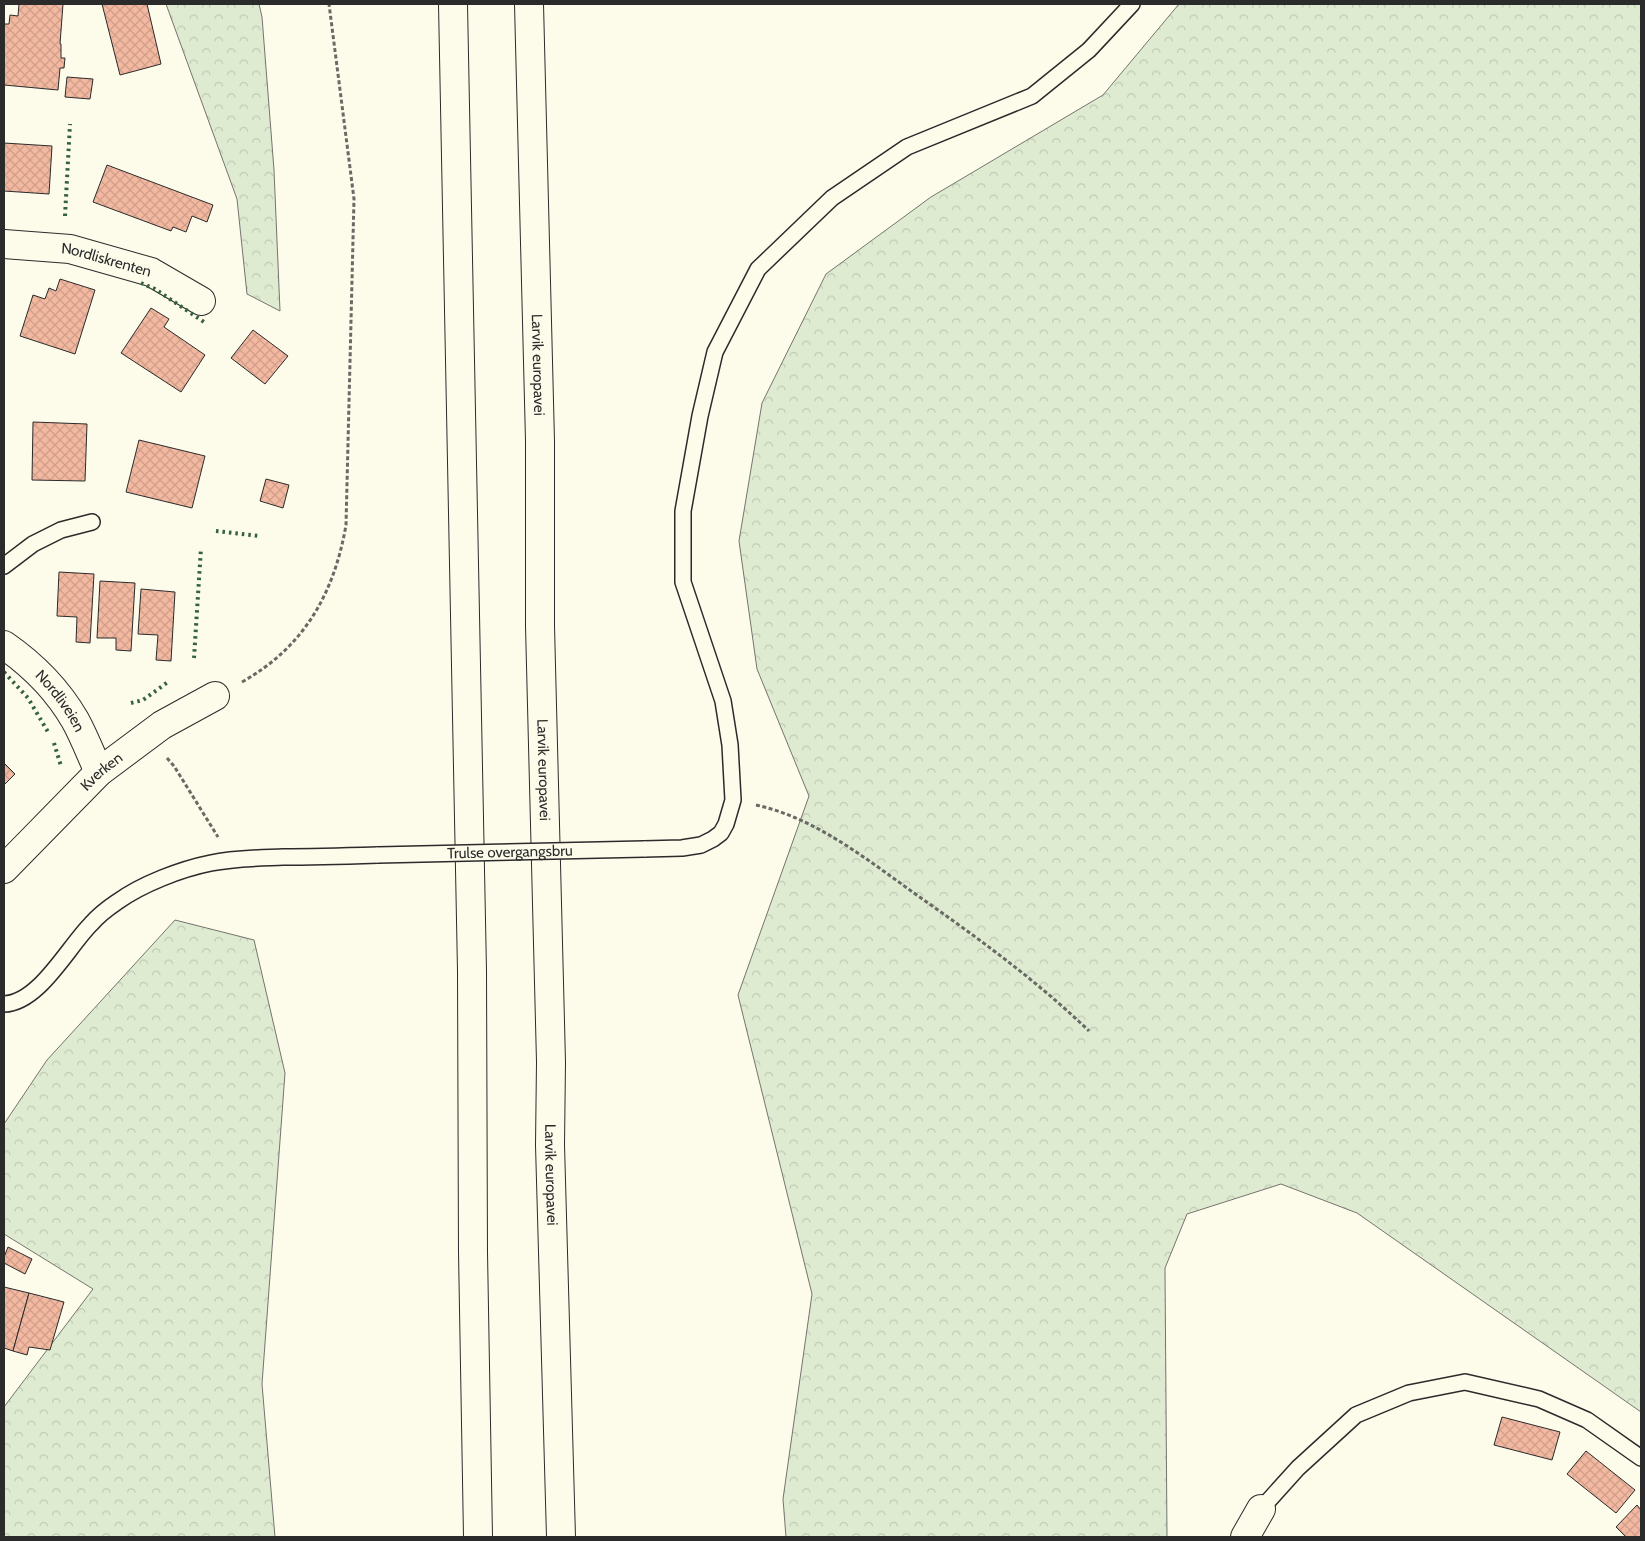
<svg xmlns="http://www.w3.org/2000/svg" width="1645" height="1541" font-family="Cabin,sans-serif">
  <defs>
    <pattern id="forest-crowns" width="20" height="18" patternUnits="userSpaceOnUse" patternTransform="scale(1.25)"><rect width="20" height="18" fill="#deebd1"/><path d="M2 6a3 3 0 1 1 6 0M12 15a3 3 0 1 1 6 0" fill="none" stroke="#bfcab4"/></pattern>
    <pattern id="building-cross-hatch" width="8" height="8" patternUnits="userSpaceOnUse" patternTransform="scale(1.25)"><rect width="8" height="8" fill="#f2b8a0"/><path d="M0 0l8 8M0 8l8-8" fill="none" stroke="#d09e8a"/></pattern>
  </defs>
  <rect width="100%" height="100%" fill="#fdfbea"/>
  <g fill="url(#forest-crowns)" stroke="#74746e">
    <polygon points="166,4 259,4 262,17 274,170 280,311 247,294 237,199"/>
    <polygon points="1179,4 1641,4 1641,1412 1357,1213 1281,1184 1187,1214 1165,1268 1167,1537 786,1537 783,1499 812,1294 738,995 809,796 757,669 739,541 762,403 826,274 931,197 1103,95"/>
    <polygon points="175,920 254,940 285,1073 262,1384 275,1537 4,1537 4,1407 93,1289 4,1234 4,1124 47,1060"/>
  </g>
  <g fill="url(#building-cross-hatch)" stroke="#2b2b2b">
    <polygon points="19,4 63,4 60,44 61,44 61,58 65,58 64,68 60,68 58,90 4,85 4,24 9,24 10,15 18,16"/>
    <polygon points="102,4 147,4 161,64 120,75"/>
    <polygon points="67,77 93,79 90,99 65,97"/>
    <polygon points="4,143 52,146 49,194 4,191"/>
    <polygon points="107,165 213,205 207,222 192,216 186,232 173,227 171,231 93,202"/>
    <polygon points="60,279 95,290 75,354 20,336 33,295 45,299 49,288 56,291"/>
    <polygon points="151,308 169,319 164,327 205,355 181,392 121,353"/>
    <polygon points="253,330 288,356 265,384 231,358"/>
    <polygon points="33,422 87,424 85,481 32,480"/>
    <polygon points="139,440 205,456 192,508 126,492"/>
    <polygon points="266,479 289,485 283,508 260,501"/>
    <polygon points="59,572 94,574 90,643 76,642 77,617 57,616"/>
    <polygon points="100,581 135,583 131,651 116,650 116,638 97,638"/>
    <polygon points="141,589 175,592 171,661 156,660 158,635 138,634"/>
    <polygon points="4,763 15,774 4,785"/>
    <polygon points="8,1247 32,1259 25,1274 4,1263 4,1257"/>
    <polygon points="4,1287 29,1293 13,1351 4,1348"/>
    <polygon points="29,1293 64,1302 50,1350 29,1347 27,1355 13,1351"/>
    <polygon points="1502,1417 1560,1432 1552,1460 1494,1445"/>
    <polygon points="1586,1451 1635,1490 1616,1513 1567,1474"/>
    <polygon points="1637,1505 1641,1510 1641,1537 1626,1537 1616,1527"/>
  </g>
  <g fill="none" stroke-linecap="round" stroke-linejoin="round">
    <g stroke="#2b2b2b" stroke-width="18">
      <g id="service">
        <polyline points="4,566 33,544 61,530 92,522"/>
        <polyline points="644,849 682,848 701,845 713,839 721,833 726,824 733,800 730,745 723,701 683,582 683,511 700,416 715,352 758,269 832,198 907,147 1032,96 1089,50 1132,4"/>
        <path d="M 4,1004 C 39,1003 68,947 91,924 C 98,916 108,908 117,902 C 142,884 181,869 211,863 C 235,858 260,858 283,857 C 315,857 347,856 378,855"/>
        <polyline points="1261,1509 1298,1468 1356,1415 1409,1393 1465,1382 1539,1399 1587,1420 1641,1458"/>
      </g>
    </g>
    <g stroke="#2b2b2b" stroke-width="30">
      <g id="minor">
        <path id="s1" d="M 4,244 L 70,249 L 151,272 L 201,301"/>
        <path id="s2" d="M 4,645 C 33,665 57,689 75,720 C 84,736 91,755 99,772"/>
        <path id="s3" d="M 4,869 L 99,772 L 162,725 L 215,696"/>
        <polyline points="1245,1537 1261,1509"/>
      </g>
    </g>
    <g stroke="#2b2b2b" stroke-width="30">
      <g id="motorway">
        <polyline points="453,4 472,971 473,1252 478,1537"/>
        <path id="s4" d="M 529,4 L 540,441 L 540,626 L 551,1062 L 550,1145 L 561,1537"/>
      </g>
    </g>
    <g stroke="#6a6964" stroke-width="3" stroke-dasharray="4 2.5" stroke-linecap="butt">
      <path d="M 242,682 C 304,647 334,594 346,525 L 354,199 L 329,4"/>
      <polyline points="167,758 174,766 218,837"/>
      <path d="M 756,805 C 815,818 865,858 914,893 C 975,936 1035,979 1089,1031"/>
    </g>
    <use href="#service" stroke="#fdfbea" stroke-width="15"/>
    <use href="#minor" stroke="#fdfbea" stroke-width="28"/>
    <use href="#motorway" stroke="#fdfbea" stroke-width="28"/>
    <g stroke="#2b2b2b" stroke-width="18" stroke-linecap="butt">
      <g id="service-bridge">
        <path id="s5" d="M 378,855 L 644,849"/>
      </g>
    </g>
    <use href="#service-bridge" stroke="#fdfbea" stroke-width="15"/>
    <g stroke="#34623c" stroke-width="4" stroke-dasharray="2.5 4" stroke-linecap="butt">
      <polyline points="65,216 70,124"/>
      <polyline points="141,283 155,289 207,324"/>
      <polyline points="216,531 260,536"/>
      <polyline points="194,658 201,548"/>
      <polyline points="4,672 28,698 48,732"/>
      <polyline points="131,703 143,700 168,682"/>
      <polyline points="54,743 61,766"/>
      <polyline points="4,1385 5,1385"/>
    </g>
  </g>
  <g text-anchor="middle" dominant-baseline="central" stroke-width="4" stroke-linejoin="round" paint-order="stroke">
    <g font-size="15" fill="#2b2b2b" stroke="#fdfbea">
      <text stroke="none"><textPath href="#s1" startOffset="104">Nordliskrenten</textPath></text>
      <text stroke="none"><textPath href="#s4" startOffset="361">Larvik europavei</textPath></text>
      <text stroke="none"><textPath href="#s2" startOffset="80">Nordliveien</textPath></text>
      <text stroke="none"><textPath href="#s4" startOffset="766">Larvik europavei</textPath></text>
      <text stroke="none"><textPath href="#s3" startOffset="138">Kverken</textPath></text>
      <text stroke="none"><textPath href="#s5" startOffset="132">Trulse overgangsbru</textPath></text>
      <text stroke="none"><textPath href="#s4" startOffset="1171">Larvik europavei</textPath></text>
    </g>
  </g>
  <rect width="1645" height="1541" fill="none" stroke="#2b2b2b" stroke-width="10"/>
</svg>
